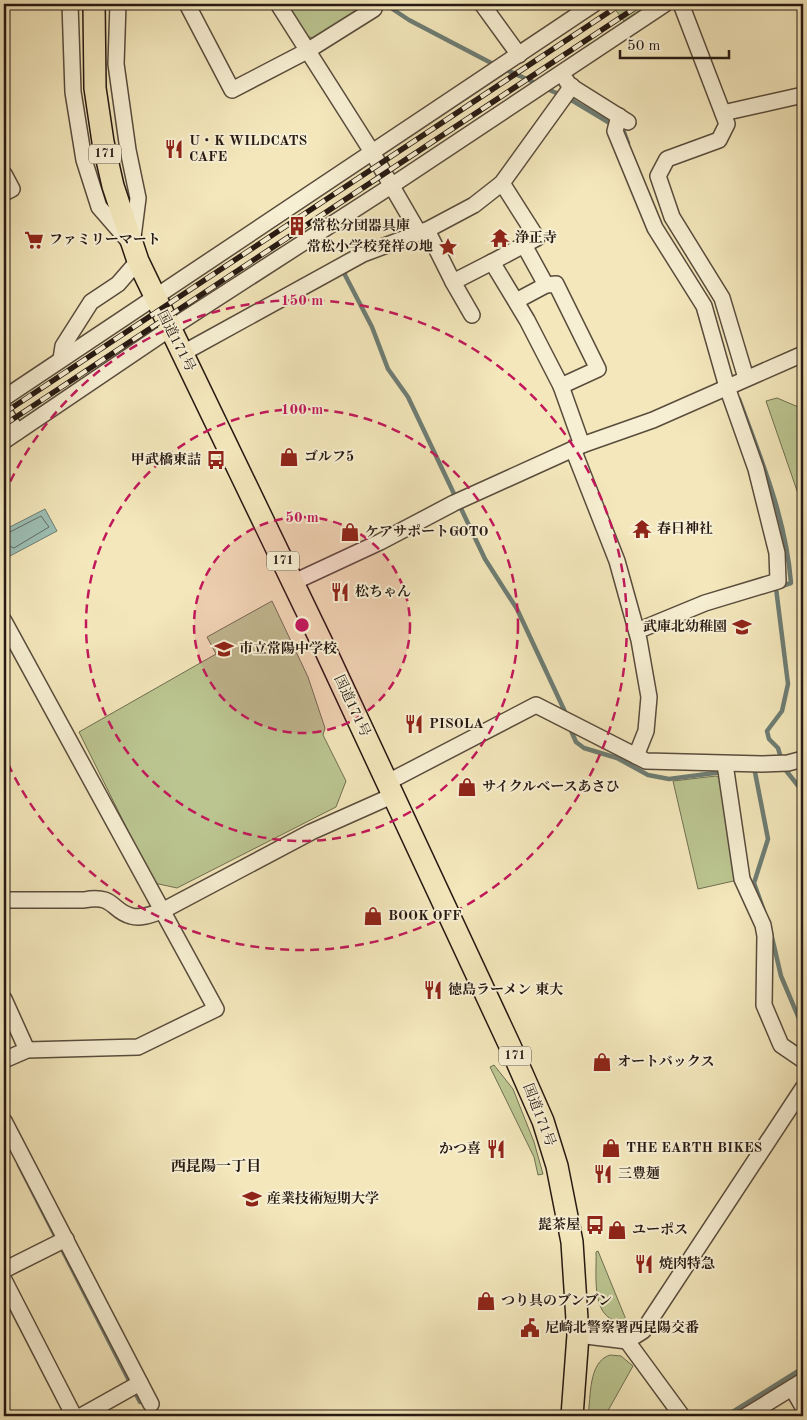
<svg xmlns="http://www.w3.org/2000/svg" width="807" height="1420" font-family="'Old Standard TT','Noto Serif JP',serif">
  <rect width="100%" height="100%" fill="#f3e7bb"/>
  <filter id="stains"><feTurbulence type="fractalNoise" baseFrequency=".004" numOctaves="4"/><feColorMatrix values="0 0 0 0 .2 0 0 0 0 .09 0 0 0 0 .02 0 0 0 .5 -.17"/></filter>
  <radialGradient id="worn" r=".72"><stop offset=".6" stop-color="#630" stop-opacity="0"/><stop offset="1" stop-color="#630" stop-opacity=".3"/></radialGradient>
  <g fill="#bbc590" stroke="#706f52">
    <polygon points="287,4 369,4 316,39 307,36"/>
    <polygon points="611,4 650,4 624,21"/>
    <polygon points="777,398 803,409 803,508 766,401"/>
    <polygon points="272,601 308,677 325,728 323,735 346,781 336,807 177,888 154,883 79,732 216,654 207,637"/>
    <polygon points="716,776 721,778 738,880 698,889 673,781"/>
    <polygon points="494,1065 513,1089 534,1142 543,1174 538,1175 534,1157 490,1067"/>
    <path d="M 598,1251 L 627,1322 C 589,1324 597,1277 596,1252 Z"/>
    <path d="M 610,1355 L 621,1356 L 633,1366 L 605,1416 L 588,1416 C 591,1397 588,1362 610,1355 Z"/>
  </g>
  <polygon fill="#9cbfb5" stroke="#6d7d74" points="45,509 57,531 10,556 4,545 4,530"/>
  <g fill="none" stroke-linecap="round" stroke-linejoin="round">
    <polyline stroke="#616c64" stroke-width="1" points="4,535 41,516 49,527 14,548 4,544"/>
    <g stroke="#6d7d74" stroke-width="4.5">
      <polyline points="385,4 409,20 495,65"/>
      <polyline points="502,68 538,84"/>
      <polyline points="545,88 561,95"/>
      <polyline points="568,98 613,125"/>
      <polyline points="619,129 624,132 628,143"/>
      <polyline points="345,268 345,275 372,327 388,369 408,397 485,559 517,609 567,716"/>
      <path d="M 739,399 C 761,459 786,518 791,583 L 776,588 L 788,684 L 782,711 L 767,731 L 769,739 L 778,748 L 784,768 L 803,792"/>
      <polyline points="569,726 576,742 584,748 617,758 648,775 669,779 722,772"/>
      <polyline points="754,767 768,839 754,883 764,911"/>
      <polyline points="771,933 781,976 803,1028"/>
      <polyline points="19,1165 140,1402"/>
      <polyline points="726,1416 803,1368"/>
    </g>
    <g stroke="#594c3d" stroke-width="18">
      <g id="minor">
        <polyline points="70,4 73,92 84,160 99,207 132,245 138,198 128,150 116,64 118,4"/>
        <polyline points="187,4 232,90 307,51 374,9"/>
        <polyline points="278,4 372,152 419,233"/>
        <polyline points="482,4 519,55"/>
        <polyline points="681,4 727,124 719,140 667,159 658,176 672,217 722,298 746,378"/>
        <polyline points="566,80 569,85 628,122"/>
        <polyline points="723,113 803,95"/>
        <polyline points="619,116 615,131 655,228 704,306 727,387 756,469 777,553 778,581 705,603 637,631"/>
        <polyline points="4,174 12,189 4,193"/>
        <polyline points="427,230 453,282 492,262 527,320 561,386 582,445"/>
        <polyline points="524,245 546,285"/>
        <polyline points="492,262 537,238 502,183"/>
        <polyline points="453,282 472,315"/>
        <polyline points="516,301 546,285 556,284 598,369 561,386"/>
        <polyline points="183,353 363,254 427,230 474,205 502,183 572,86"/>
        <polyline points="61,359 63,346 91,302 118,284 138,261"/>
        <polyline points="4,398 594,4"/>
        <polyline points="4,411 17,432"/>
        <polyline points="4,441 171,328 391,186 665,4"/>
        <polyline points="573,449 617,561 639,640 649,697 646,731 636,756"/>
        <polyline points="294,582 380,542 454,503 582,445 653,420 803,354"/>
        <polyline points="4,621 216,1009 138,1047 27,1050 4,1060"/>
        <polyline points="725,764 742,879 763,925 765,936 764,1005 781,1045 803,1060"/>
        <polyline points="388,782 536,705 646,761 762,764 788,763 803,759"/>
        <path d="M 4,900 L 84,900 C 115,894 111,911 131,916 C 141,919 153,914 162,911 L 311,832 L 394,795"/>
        <polyline points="4,999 27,1050"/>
        <polyline points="4,1121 151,1404"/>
        <polyline points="4,1270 66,1239"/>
        <polyline points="4,1280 74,1416"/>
        <polyline points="578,1335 627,1341 643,1331 803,1088"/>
        <polyline points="627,1341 682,1416"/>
        <polyline points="792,1388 803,1407"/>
        <polyline points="81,1416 140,1383"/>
        <polyline points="746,1416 803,1381"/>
      </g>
    </g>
    <g stroke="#261913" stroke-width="24">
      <polyline id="highway" points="94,4 95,88 103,142 113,186 138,261 324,647 510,1046 543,1121 557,1166 572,1242 578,1335 572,1416"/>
    </g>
    <use href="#minor" stroke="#f7efd3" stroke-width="15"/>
    <use href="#highway" stroke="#f3e7bb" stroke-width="21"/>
    <g stroke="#261913" stroke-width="5.5">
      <g id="rail">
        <polyline points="4,413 621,4"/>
        <polyline points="4,425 641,4"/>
      </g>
    </g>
    <use href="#rail" stroke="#f7efd3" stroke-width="4" stroke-dasharray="11" stroke-linecap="butt"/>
  </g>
  <circle cx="302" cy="625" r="108" fill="#c2185b" fill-opacity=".12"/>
  <g fill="none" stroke="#c2185b" stroke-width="2.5" stroke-dasharray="9 6">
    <circle cx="302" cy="625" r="108"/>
    <circle cx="302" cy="625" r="216"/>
    <path d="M4 495A325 325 0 1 1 4 755"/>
  </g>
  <defs>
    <g id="restaurant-bare" transform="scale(1.5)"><path d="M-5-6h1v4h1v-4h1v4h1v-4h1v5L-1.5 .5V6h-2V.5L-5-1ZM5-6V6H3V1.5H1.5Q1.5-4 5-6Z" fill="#8f2418" stroke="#f7efd3" stroke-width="2.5" paint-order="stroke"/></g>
    <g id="building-bare" transform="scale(1.5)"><path d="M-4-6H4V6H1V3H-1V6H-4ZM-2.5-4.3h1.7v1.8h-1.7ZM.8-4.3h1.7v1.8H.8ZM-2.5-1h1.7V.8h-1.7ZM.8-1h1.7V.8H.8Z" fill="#8f2418" stroke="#f7efd3" stroke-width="2.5" paint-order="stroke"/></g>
    <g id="temple-bare" transform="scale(1.5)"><path d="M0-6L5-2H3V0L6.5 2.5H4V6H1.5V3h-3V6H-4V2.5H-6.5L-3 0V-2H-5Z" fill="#8f2418" stroke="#f7efd3" stroke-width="2.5" paint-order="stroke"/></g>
    <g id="supermarket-bare" transform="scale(1.5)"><path d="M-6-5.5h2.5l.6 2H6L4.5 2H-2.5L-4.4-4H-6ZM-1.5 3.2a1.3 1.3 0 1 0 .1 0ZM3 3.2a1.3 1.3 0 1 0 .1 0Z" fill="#8f2418" stroke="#f7efd3" stroke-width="2.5" paint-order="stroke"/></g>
    <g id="sight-bare" transform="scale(1.5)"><path d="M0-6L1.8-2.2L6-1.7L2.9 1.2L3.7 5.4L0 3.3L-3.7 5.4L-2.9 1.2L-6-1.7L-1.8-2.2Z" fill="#8f2418" stroke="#f7efd3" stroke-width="2.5" paint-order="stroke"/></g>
    <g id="shop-bare" transform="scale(1.5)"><path d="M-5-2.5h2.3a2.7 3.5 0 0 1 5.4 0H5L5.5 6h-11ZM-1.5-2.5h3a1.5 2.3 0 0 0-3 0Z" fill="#8f2418" stroke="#f7efd3" stroke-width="2.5" paint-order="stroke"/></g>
    <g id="bus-bare" transform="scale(1.5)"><path d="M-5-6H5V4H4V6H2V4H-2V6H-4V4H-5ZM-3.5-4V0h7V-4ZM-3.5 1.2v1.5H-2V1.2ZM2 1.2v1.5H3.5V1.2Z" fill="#8f2418" stroke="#f7efd3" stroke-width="2.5" paint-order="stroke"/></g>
    <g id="school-bare" transform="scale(1.5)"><path d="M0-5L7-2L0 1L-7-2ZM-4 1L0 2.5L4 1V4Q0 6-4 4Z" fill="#8f2418" stroke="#f7efd3" stroke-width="2.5" paint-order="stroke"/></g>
    <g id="university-bare" transform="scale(1.5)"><path d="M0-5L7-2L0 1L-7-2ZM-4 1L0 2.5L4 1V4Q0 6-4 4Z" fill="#8f2418" stroke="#f7efd3" stroke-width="2.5" paint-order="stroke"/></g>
    <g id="civic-bare" transform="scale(1.5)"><path d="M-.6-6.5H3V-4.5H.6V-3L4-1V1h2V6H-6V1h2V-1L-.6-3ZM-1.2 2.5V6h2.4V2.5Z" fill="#8f2418" stroke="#f7efd3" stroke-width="2.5" paint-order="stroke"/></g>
  </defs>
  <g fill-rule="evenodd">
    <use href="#restaurant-bare" x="174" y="149"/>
    <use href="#building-bare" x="297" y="226"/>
    <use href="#temple-bare" x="500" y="238"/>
    <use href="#supermarket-bare" x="34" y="240"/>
    <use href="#sight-bare" x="448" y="247"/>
    <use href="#shop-bare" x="289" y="457"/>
    <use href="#bus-bare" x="216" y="460"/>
    <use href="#temple-bare" x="642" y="529"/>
    <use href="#shop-bare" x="350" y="532"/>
    <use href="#restaurant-bare" x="340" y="592"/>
    <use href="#school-bare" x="742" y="627"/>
    <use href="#school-bare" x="224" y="649"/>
    <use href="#restaurant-bare" x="414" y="724"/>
    <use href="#shop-bare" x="467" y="787"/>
    <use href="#shop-bare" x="373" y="916"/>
    <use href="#restaurant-bare" x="433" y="990"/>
    <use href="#shop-bare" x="602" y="1062"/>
    <use href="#shop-bare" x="611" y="1148"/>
    <use href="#restaurant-bare" x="496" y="1149"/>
    <use href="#restaurant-bare" x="603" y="1174"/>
    <use href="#university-bare" x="252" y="1199"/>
    <use href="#bus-bare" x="595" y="1225"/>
    <use href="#shop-bare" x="617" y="1230"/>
    <use href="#restaurant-bare" x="644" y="1264"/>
    <use href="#shop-bare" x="486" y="1301"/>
    <use href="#civic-bare" x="530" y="1328"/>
  </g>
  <g text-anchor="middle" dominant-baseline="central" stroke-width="4" stroke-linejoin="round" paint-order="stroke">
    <g fill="#f7efd3" stroke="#65594d" stroke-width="1">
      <rect x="89" y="144.5" width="32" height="19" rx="4"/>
      <rect x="267" y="551.5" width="32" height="19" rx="4"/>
      <rect x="499" y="1046.5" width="32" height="19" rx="4"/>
    </g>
    <g font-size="12" font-weight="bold" fill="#261913">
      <text x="105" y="154">171</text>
      <text x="283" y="561">171</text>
      <text x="515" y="1056">171</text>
    </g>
    <g font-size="14" font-weight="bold" fill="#261913" stroke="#f7efd3" text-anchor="start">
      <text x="189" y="141">U・K WILDCATS<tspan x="189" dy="16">CAFE</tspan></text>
      <text x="312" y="226">常松分団器具庫</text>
      <text x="515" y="238">浄正寺</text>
      <text x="49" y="240">ファミリーマート</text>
      <text x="433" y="247" text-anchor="end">常松小学校発祥の地</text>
      <text x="304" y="457">ゴルフ5</text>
      <text x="201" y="460" text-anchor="end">甲武橋東詰</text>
      <text x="657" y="529">春日神社</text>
      <text x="365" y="532">ケアサポートGOTO</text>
      <text x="355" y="592">松ちゃん</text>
      <text x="727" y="627" text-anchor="end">武庫北幼稚園</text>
      <text x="239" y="649">市立常陽中学校</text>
      <text x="429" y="724">PISOLA</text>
      <text x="482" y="787">サイクルベースあさひ</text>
      <text x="388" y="916">BOOK OFF</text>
      <text x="448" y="990">徳島ラーメン 東大</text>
      <text x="617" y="1062">オートバックス</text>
      <text x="626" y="1148">THE EARTH BIKES</text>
      <text x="481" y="1149" text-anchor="end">かつ喜</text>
      <text x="618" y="1174">三豊麺</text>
      <text x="267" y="1199">産業技術短期大学</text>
      <text x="580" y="1225" text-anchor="end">髭茶屋</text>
      <text x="632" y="1230">ユーポス</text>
      <text x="659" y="1264">焼肉特急</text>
      <text x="501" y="1301">つり具のブンブン</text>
      <text x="545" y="1328">尼崎北警察署西昆陽交番</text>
    </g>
    <g font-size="14" fill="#261913" stroke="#f7efd3">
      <text transform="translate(176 341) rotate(63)">国道171号</text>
      <text transform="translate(352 706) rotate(65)">国道171号</text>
      <text transform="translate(539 1115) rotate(69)">国道171号</text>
    </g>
    <g font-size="15" font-weight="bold" fill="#261913" stroke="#f7efd3">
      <text x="216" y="1167">西昆陽一丁目</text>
    </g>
  </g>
  <circle cx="302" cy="625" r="8" fill="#c2185b" stroke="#f7efd3" stroke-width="2.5"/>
  <g font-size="15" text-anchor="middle" font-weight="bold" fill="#c2185b" stroke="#f7efd3" stroke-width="4" stroke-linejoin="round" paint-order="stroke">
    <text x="302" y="305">150 m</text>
    <text x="302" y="414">100 m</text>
    <text x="302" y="522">50 m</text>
  </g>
  <rect width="807" height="1420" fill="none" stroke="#f3e7bb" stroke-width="20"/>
  <rect x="5" y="5" width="797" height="1410" fill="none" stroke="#261913" stroke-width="2.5"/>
  <rect x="10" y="10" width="787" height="1400" fill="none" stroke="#261913"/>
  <path d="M620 50v8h109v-8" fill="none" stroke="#261913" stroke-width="2.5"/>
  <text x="627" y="50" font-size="15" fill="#261913" stroke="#f7efd3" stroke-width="4" paint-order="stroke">50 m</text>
  <rect width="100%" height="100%" filter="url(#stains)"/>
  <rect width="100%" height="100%" fill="url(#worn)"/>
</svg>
